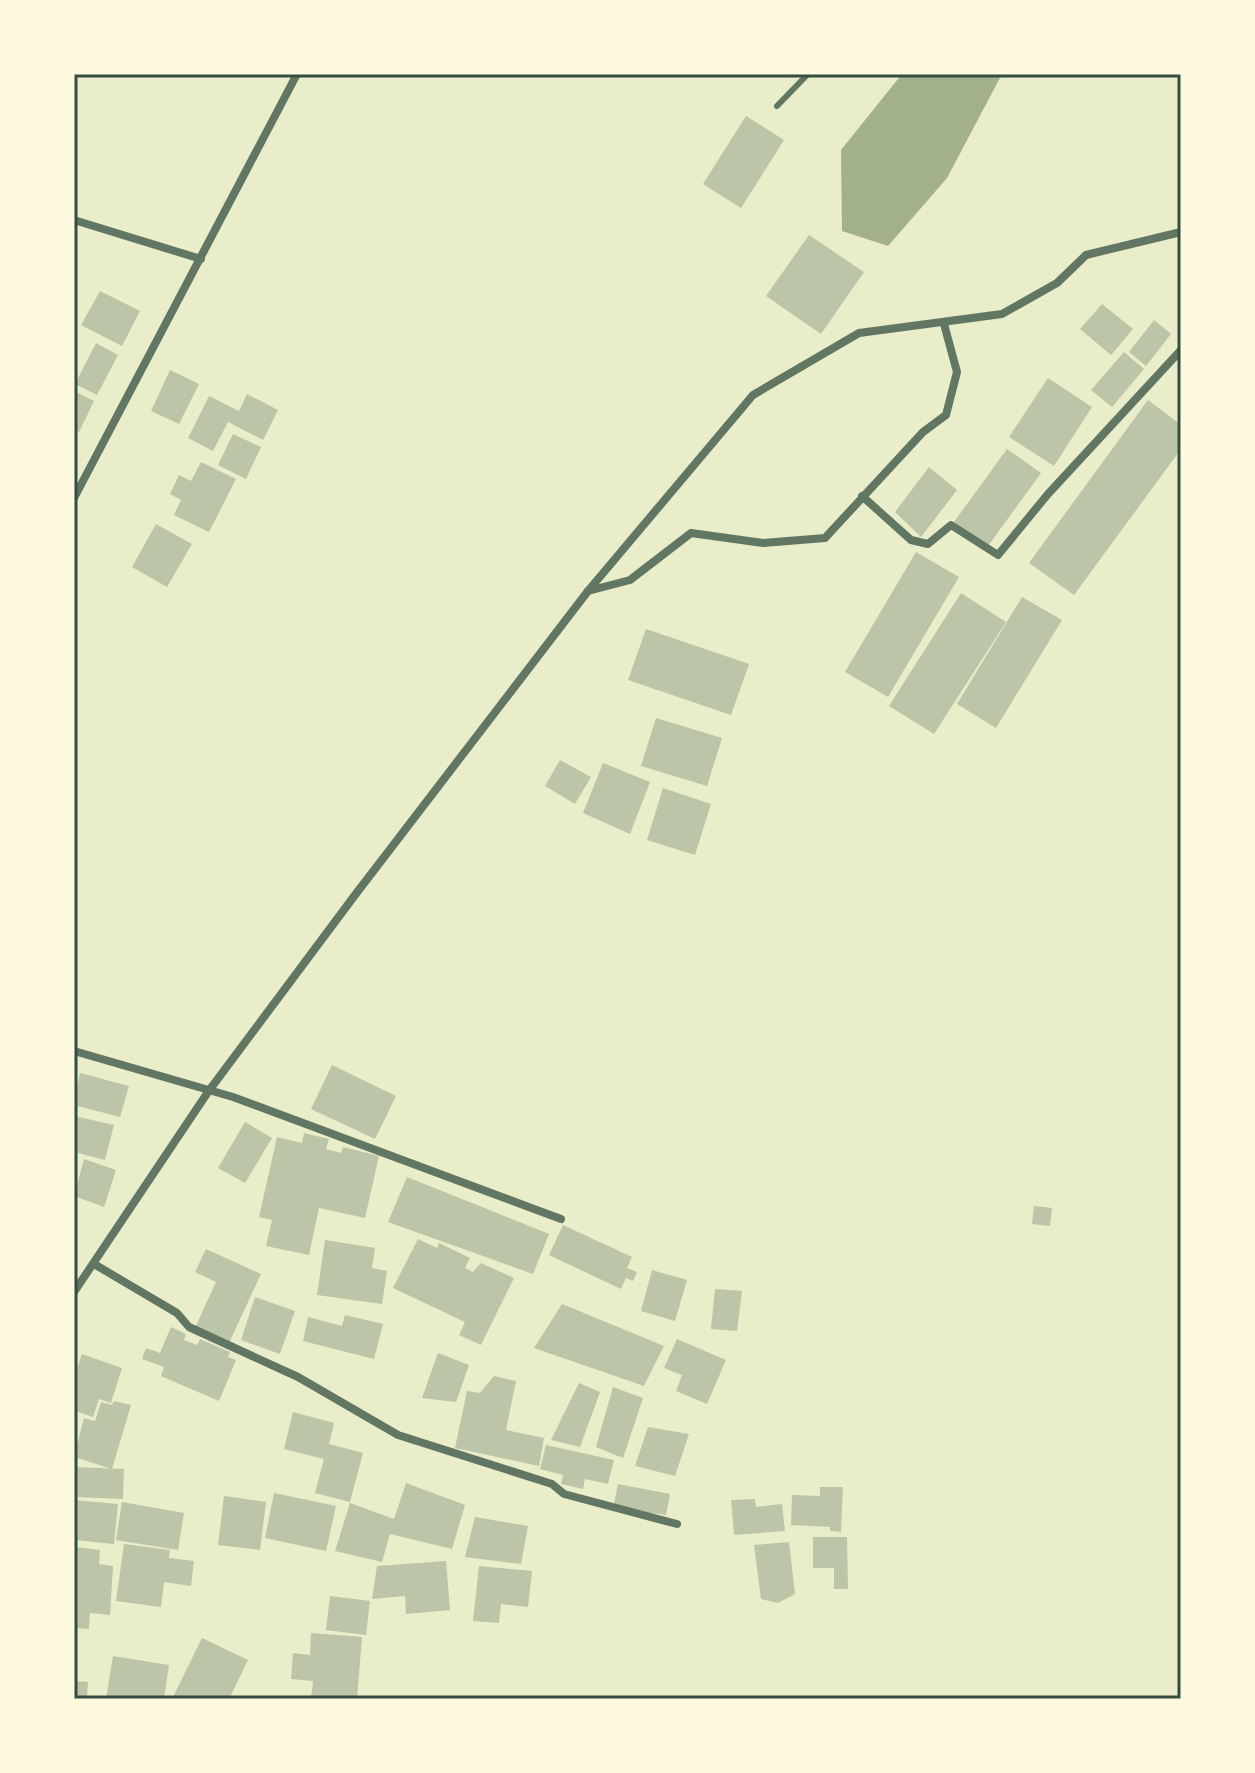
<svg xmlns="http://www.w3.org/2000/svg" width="1255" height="1773" font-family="Arial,sans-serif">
  <rect width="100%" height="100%" fill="#e9edc9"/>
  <polygon fill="#a3b18a" points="902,74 1002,74 947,178 888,246 842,231 841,150"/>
  <g fill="#bcc5a7">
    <polygon points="746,116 784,140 741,208 703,184"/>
    <polygon points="809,235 864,272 821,334 766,296"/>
    <polygon points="100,291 140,311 122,346 81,325"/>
    <polygon points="1102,304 1133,329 1111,355 1080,329"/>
    <polygon points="1154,320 1171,334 1146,366 1129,352"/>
    <polygon points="96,343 118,355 97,395 75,384"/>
    <polygon points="1124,352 1144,369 1112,407 1091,390"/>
    <polygon points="170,370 199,384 179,424 151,411"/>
    <polygon points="1048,378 1092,407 1054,466 1009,437"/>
    <polygon points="74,391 94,401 79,432 74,430"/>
    <polygon points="247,394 278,410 263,440 228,422 213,451 188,438 209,396 239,411"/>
    <polygon points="1148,400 1181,425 1181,449 1074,595 1029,563"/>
    <polygon points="233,434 261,447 246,479 218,465"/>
    <polygon points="1007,449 1041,473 988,546 954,522"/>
    <polygon points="201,462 236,479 209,532 174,515 181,500 170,494 179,475 191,481"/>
    <polygon points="929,467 957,490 921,537 895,512"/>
    <polygon points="156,524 192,544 167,587 132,567"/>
    <polygon points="916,552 959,577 888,697 845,672"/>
    <polygon points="961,593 1006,622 934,734 889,706"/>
    <polygon points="1022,597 1062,620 996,728 957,704"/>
    <polygon points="646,629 749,664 731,715 628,680"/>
    <polygon points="656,718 722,738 707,786 641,766"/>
    <polygon points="560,760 591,777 575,804 545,786"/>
    <polygon points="603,763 650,782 630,834 583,813"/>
    <polygon points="663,788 711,804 695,855 647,840"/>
    <polygon points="332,1065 396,1096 375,1139 311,1109"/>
    <polygon points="80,1073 129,1086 120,1117 74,1105"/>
    <polygon points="74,1116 114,1125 105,1160 74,1152"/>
    <polygon points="245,1122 272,1138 245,1183 218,1168"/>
    <polygon points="304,1133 329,1139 326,1149 341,1153 343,1147 379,1156 365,1218 319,1208 309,1255 266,1246 272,1220 259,1217 277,1137 302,1143"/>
    <polygon points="84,1159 116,1170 104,1207 74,1196"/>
    <polygon points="407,1177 549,1234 533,1274 388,1222"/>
    <polygon points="1034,1206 1052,1208 1050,1226 1032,1224"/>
    <polygon points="563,1225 632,1257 627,1268 637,1272 633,1281 626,1278 621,1289 549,1255"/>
    <polygon points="418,1239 437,1248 439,1243 470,1258 465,1268 473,1272 481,1263 514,1278 481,1345 459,1335 465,1322 393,1288"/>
    <polygon points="325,1240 375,1248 372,1268 387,1271 382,1304 317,1295"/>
    <polygon points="206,1249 261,1274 229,1343 195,1328 216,1282 195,1272"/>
    <polygon points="652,1270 687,1280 675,1321 641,1311"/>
    <polygon points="715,1289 742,1291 737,1331 711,1329"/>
    <polygon points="255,1297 295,1311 280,1354 241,1340"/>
    <polygon points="562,1304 664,1346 644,1386 534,1348"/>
    <polygon points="345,1315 383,1324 374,1359 303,1341 308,1317 342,1326"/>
    <polygon points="171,1327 186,1334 184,1340 197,1345 200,1339 230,1352 228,1357 236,1360 219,1401 161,1376 164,1367 142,1359 146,1348 160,1353"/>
    <polygon points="677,1339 726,1360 707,1404 676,1391 682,1375 664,1368"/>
    <polygon points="438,1353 469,1365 456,1402 422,1398"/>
    <polygon points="82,1354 122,1368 111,1403 99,1399 93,1417 75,1411 77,1406 74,1405 74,1377"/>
    <polygon points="494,1376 516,1381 506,1430 544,1438 539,1466 455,1448 467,1391 480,1393"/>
    <polygon points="579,1383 600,1392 580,1447 551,1440"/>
    <polygon points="613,1387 643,1398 623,1458 596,1447"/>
    <polygon points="114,1401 131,1405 112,1469 74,1457 84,1418 95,1421 101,1402 112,1405"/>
    <polygon points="293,1412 334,1423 329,1444 363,1453 350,1502 315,1493 324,1459 284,1449"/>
    <polygon points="648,1427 689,1434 675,1476 635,1466"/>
    <polygon points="546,1445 614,1460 608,1484 585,1479 583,1489 561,1484 563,1475 540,1469"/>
    <polygon points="74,1467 124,1469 123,1499 74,1497"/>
    <polygon points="406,1483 465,1505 452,1549 390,1534 382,1562 335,1551 350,1503 394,1519"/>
    <polygon points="618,1484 670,1494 666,1515 613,1508"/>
    <polygon points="820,1487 843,1487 841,1532 830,1531 830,1527 791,1525 792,1495 820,1496"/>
    <polygon points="274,1493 336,1506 326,1551 265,1538"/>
    <polygon points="224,1496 266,1502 260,1550 218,1545"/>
    <polygon points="755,1499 756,1507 782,1504 785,1531 734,1535 731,1500"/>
    <polygon points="74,1500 118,1504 114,1544 74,1540"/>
    <polygon points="122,1502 184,1513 178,1550 116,1540"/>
    <polygon points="475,1517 528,1526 521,1564 465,1557"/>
    <polygon points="813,1537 847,1537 848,1589 834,1589 834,1568 813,1568"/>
    <polygon points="789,1542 795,1594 778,1603 761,1599 754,1545"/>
    <polygon points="124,1544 170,1550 169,1558 194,1561 191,1586 164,1582 161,1607 116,1601"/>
    <polygon points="74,1547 100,1550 99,1564 113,1566 110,1615 90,1613 89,1629 74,1628"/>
    <polygon points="446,1561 450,1610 406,1614 405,1596 372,1599 377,1566"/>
    <polygon points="479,1566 532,1571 528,1607 501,1604 499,1623 473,1621"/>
    <polygon points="330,1596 370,1601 366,1635 326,1630"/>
    <polygon points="311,1633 362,1637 357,1699 311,1699 313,1681 291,1679 293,1653 310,1655"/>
    <polygon points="202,1638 248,1660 229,1699 172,1699"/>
    <polygon points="113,1656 169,1665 164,1699 106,1699"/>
    <polygon points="74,1681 88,1682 87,1699 74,1699"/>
  </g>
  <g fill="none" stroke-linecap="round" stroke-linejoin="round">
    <polyline stroke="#617663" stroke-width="6" points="777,106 808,74"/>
    <g stroke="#617663" stroke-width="8">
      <polyline points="74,220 201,259"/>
      <polyline points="862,496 911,540 928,544 951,525 998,555 1048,494 1181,350"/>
      <polyline points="74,498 297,74"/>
      <polyline points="588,591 630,580 691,533 763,543 825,538 923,432 946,415 957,372 944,324"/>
      <polyline points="74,1051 233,1097 561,1219"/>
      <polyline points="94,1264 177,1313 189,1327 298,1377 398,1435 552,1484 564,1494 677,1524"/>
      <polyline points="74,1292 208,1092 355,895 588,591 753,395 859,333 1002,314 1057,283 1086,255 1181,232"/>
    </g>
  </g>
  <rect width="1255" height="1773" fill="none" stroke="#fefae0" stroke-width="152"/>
  <rect x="76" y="76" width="1103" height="1621" fill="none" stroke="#344e41" stroke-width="3"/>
</svg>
